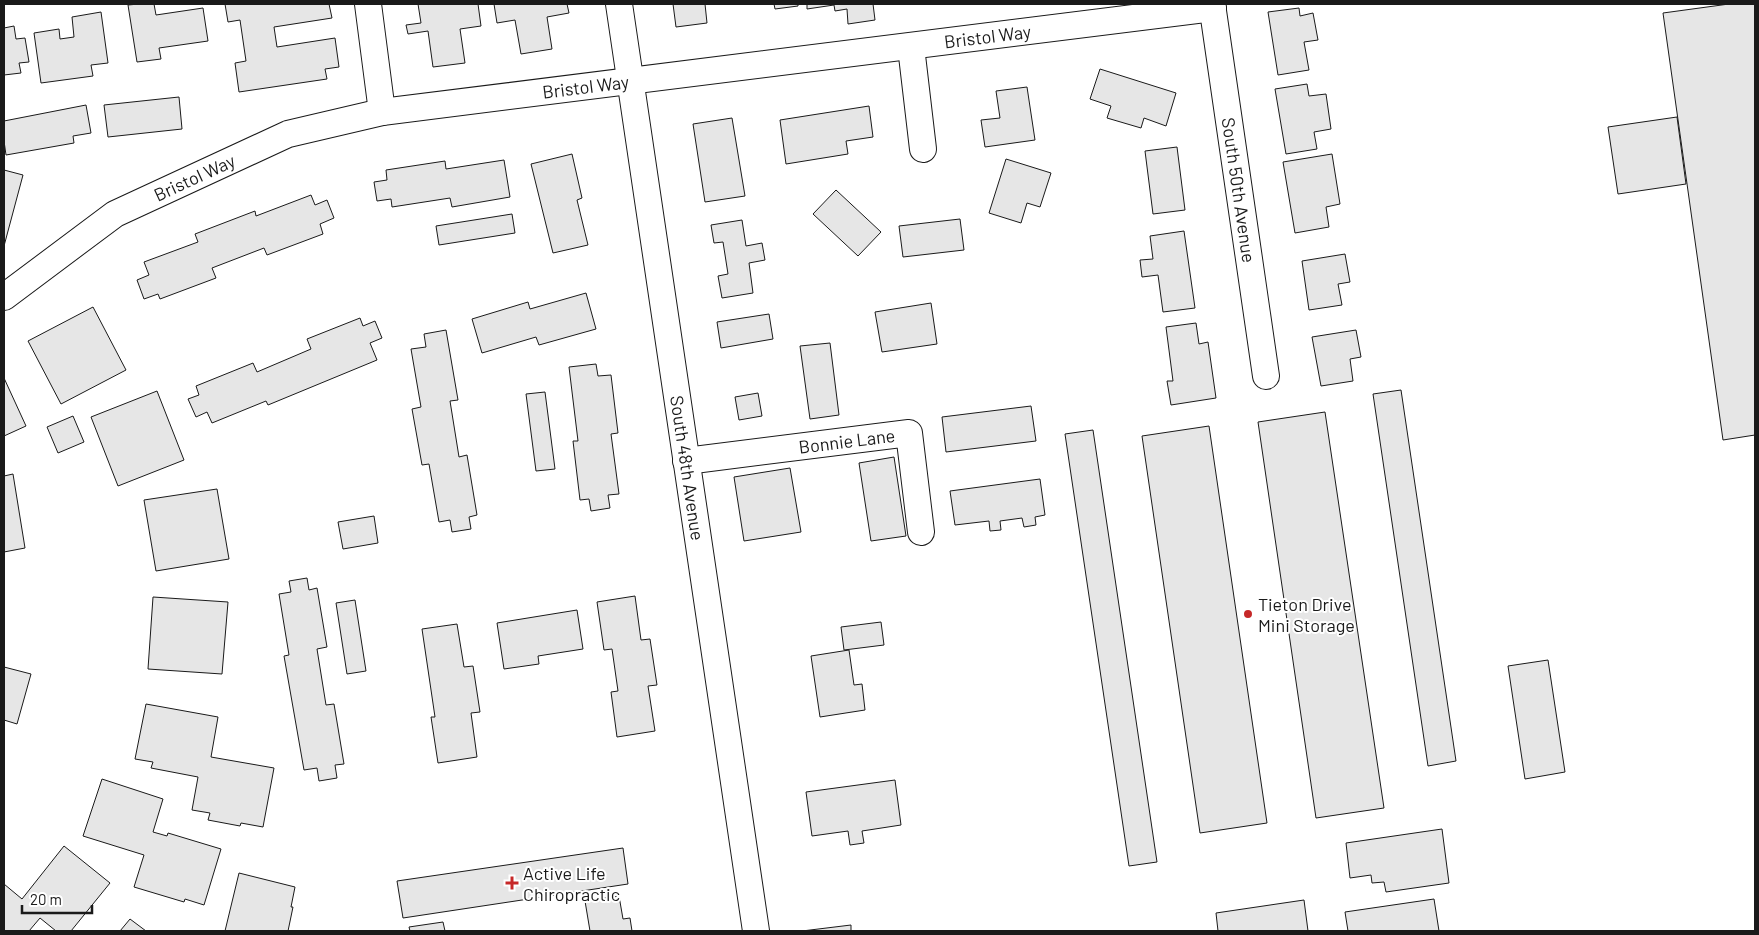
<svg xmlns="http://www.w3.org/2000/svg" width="1759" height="935" font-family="Barlow,sans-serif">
  <rect width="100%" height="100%" fill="#fff"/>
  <g fill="#e6e6e6" stroke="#1a1a1a">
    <polygon points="139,4 154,4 156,15 203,8 208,41 159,48 161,59 137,62 128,5"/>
    <polygon points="225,4 329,4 332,18 274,27 277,47 335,38 339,67 325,69 327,79 239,92 235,63 246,61 240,20 228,22"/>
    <polygon points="418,4 478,4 481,26 460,29 465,63 433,67 428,31 408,34 406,25 421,23"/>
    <polygon points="494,4 567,4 569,13 547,17 552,49 521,54 515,20 497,23"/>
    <polygon points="673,4 705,4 707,23 676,27"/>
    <polygon points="774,4 798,4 798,6 775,9"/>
    <polygon points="807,4 873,4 875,20 848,24 847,9 835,11 834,5 807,9"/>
    <polygon points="1729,4 1755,4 1755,435 1723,440 1663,13"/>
    <polygon points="1299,8 1300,16 1313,13 1318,40 1304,42 1309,70 1278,75 1268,12"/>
    <polygon points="101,12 108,63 91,65 93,76 41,83 34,33 59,29 60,39 74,37 72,17"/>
    <polygon points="14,26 16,39 25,38 29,62 19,63 21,73 4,75 4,28"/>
    <polygon points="1100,69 1176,93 1166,126 1144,118 1141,128 1107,118 1111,106 1090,99"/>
    <polygon points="1307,84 1309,96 1326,94 1331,129 1314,132 1317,149 1286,154 1275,89"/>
    <polygon points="1027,87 1035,140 985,147 981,120 1000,118 996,91"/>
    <polygon points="179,97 182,129 108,137 104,105"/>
    <polygon points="86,105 91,133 73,136 74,143 6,155 4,141 4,121"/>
    <polygon points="869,106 873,137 846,141 848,154 786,164 780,120"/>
    <polygon points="1677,117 1686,184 1618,194 1608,127"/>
    <polygon points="732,118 745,196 705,202 693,124"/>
    <polygon points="1177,147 1185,210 1153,214 1145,151"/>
    <polygon points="572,154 582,198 577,200 588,245 553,253 531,164"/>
    <polygon points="1332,154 1340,204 1326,207 1329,227 1295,233 1283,162"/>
    <polygon points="1006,159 1051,173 1040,207 1027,203 1021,223 989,213"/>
    <polygon points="504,160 510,197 452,207 450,198 392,207 391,199 377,201 374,182 387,180 386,170 445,161 446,169"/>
    <polygon points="4,170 23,175 4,246"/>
    <polygon points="836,190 881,232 858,256 813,214"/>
    <polygon points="311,195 315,205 327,200 334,218 320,224 323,234 267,255 264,248 212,268 216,278 160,299 158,294 144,299 137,280 149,275 144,262 198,242 195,234 255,211 256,216"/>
    <polygon points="512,214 515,233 439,245 436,226"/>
    <polygon points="960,219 964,250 903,257 899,226"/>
    <polygon points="742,220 746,246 762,243 765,260 749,263 753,293 722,298 718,276 728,274 723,242 714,243 711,225"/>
    <polygon points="1184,231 1195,308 1163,312 1158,275 1142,277 1140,260 1153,259 1150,236"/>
    <polygon points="1345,254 1350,282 1338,284 1342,305 1309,310 1302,261"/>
    <polygon points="586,293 596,329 539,345 536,337 482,353 472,319 528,302 530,309"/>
    <polygon points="931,303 937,344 882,352 875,312"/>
    <polygon points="93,307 126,370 61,404 28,341"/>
    <polygon points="769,314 773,339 721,348 717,322"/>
    <polygon points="360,318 363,326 375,321 382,338 370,343 377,360 268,405 266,401 212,423 207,412 196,417 188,399 199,395 196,386 253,363 257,372 311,349 307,339"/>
    <polygon points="1196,323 1199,344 1208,342 1216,398 1171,405 1167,381 1173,381 1166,327"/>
    <polygon points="446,330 458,400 450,401 459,457 467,455 477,515 469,517 471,529 452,532 450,520 439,522 429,464 422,465 412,409 421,407 411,349 426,347 424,334"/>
    <polygon points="1356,330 1361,357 1350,359 1353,381 1321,386 1312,337"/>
    <polygon points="830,343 839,415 810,419 800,346"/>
    <polygon points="596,364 598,376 611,375 618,433 611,434 619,494 608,495 610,508 591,511 589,499 580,500 573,441 578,441 569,367"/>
    <polygon points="4,378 26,426 4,436"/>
    <polygon points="1401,390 1456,761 1428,766 1373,394"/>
    <polygon points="157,391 184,460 118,486 91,417"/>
    <polygon points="545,392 555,469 536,471 526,394"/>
    <polygon points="758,393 762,416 739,420 735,397"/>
    <polygon points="1031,406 1036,441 946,452 942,417"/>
    <polygon points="1325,412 1384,808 1316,818 1258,422"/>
    <polygon points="73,416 84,442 58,453 47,427"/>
    <polygon points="1209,426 1267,823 1200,833 1142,436"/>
    <polygon points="1093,430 1157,862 1129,866 1065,434"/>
    <polygon points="894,457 906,536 871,541 859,463"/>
    <polygon points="790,468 801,532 744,541 734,477"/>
    <polygon points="13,474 25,548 4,552 4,476"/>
    <polygon points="1040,479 1045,515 1035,517 1036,525 1024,527 1022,518 1000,521 1001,530 990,531 989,521 955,525 950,491"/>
    <polygon points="217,489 229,559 156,571 144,500"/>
    <polygon points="374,516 378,543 343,549 338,522"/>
    <polygon points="307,578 309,590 317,588 327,647 317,649 326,705 334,704 344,764 335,765 337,778 319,781 317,768 304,770 284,656 289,655 279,594 291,592 289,581"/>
    <polygon points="635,596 641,640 650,639 657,685 648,686 655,731 617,737 611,692 618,691 612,649 604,650 597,602"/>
    <polygon points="153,597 228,602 222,674 148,669"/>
    <polygon points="355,600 366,671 347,674 336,603"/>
    <polygon points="577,610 583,649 538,656 539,664 504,669 497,623"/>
    <polygon points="881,622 884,645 844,650 841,627"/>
    <polygon points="457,624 464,667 473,666 480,712 471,713 477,757 438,763 431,717 435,717 422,629"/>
    <polygon points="849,650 854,685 862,684 865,710 820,717 811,656"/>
    <polygon points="1548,660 1565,772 1525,779 1508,666"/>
    <polygon points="4,667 31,674 17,724 4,720"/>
    <polygon points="146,704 218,717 211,757 274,768 263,827 241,823 240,826 208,820 210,813 192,810 198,777 151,768 153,762 135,759"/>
    <polygon points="102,779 163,799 153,832 167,836 168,833 221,849 204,905 185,899 184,902 134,887 144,855 83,836"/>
    <polygon points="895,780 901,825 862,831 864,843 850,845 848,831 812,836 806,792"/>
    <polygon points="1442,829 1449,883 1386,892 1384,882 1372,883 1371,875 1350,878 1346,843"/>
    <polygon points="64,846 110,883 71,931 56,931 40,918 29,931 4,931 4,884 22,899"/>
    <polygon points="623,848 628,884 403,918 397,881"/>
    <polygon points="239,873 295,887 291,907 293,907 288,931 225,931"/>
    <polygon points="619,896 623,919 630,918 632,931 590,931 585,901"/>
    <polygon points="1434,899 1439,931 1348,931 1345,912"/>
    <polygon points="1304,900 1308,931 1218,931 1216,913"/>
    <polygon points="130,919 146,931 120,931"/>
    <polygon points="443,922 445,931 410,931 409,927"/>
    <polygon points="851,925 851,931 802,931"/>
  </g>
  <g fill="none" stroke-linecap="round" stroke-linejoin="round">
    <g stroke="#1a1a1a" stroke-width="28">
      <g id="minor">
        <polyline points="368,4 382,112"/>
        <path id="s1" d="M 619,4 L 756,931"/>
        <path id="s2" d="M 1212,4 L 1266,376"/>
        <polyline points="911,47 923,149"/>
        <path id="s3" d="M 4,297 L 115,214 L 288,134 L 382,112 L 1213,8"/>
        <path id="s4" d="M 686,461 L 909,433 L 921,532"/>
      </g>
    </g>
    <use href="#minor" stroke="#fff" stroke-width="26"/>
  </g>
  <g fill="#c62828" stroke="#fff" stroke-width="2">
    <circle cx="1248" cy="614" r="5"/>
    <path d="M509.5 875.5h5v5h5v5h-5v5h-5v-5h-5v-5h5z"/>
  </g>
  <g text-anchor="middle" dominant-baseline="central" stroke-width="4" stroke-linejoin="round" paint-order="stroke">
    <g font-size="18" fill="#1a1a1a" stroke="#fff">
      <text stroke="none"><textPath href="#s3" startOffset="1036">Bristol Way</textPath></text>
      <text stroke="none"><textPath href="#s3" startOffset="631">Bristol Way</textPath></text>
      <text stroke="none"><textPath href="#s3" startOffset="226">Bristol Way</textPath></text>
      <text stroke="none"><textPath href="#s2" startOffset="188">South 50th Avenue</textPath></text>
      <text stroke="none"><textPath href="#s4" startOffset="162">Bonnie Lane</textPath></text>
      <text stroke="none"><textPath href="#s1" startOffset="469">South 48th Avenue</textPath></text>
    </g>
    <g font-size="18" fill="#1a1a1a" stroke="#fff" text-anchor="start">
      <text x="1258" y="604">Tieton Drive<tspan x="1258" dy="21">Mini Storage</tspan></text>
      <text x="523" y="873">Active Life<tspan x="523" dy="21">Chiropractic</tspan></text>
    </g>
  </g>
  <rect width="1759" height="935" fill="none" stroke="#1a1a1a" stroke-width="10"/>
  <path d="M22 905v8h70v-8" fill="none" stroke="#1a1a1a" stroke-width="2.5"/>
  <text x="30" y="905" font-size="15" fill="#1a1a1a" stroke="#ffffff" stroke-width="4" paint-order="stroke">20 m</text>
</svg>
